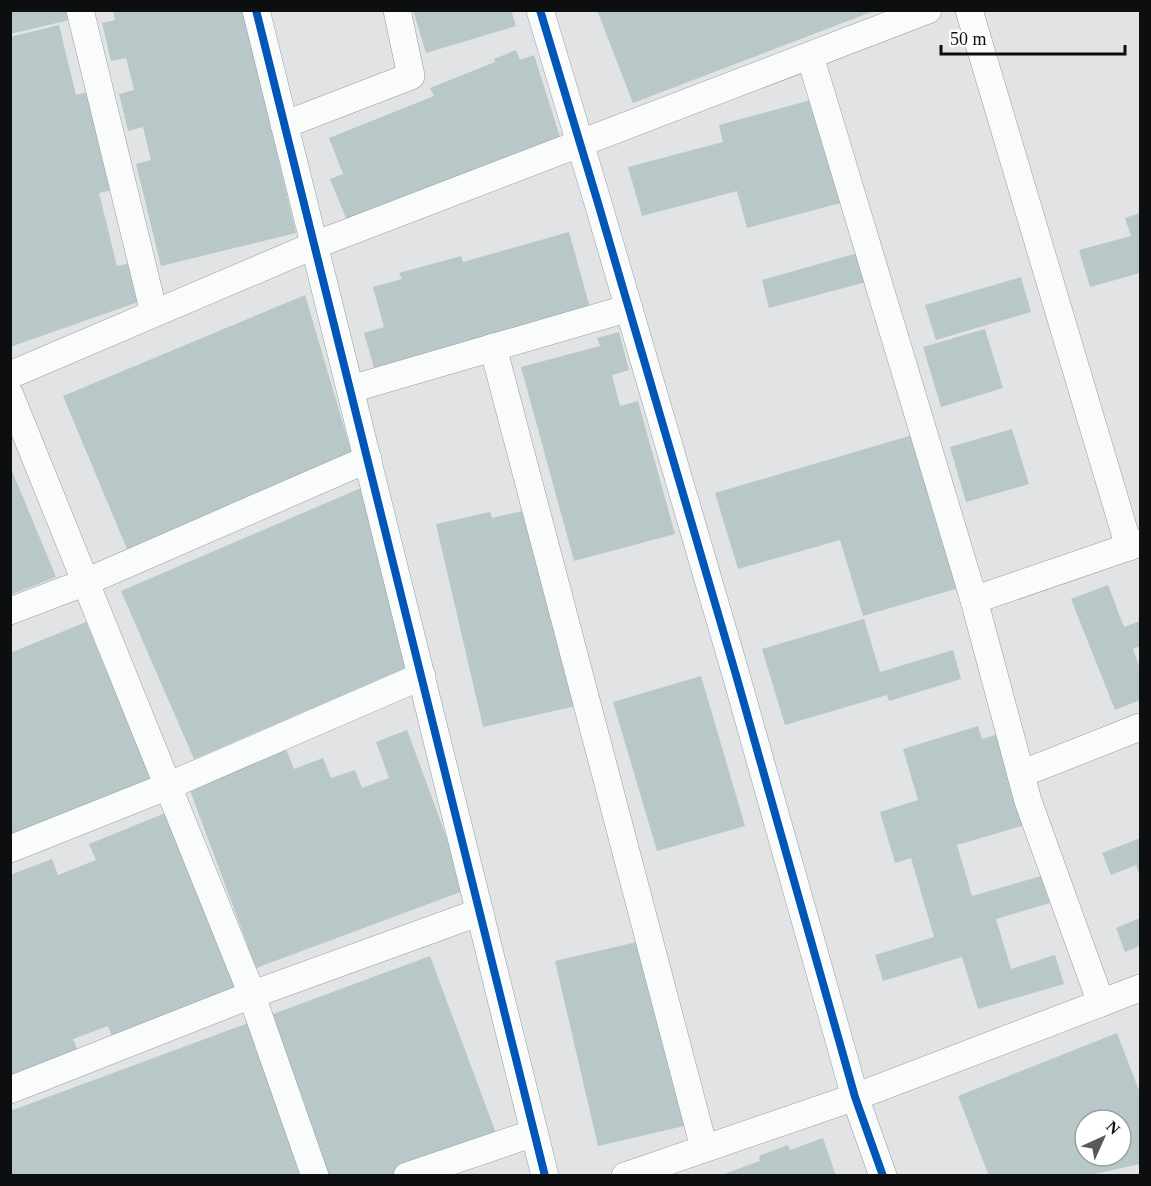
<svg xmlns="http://www.w3.org/2000/svg" width="1151" height="1186" font-family="'Times New Roman',serif">
  <rect width="100%" height="100%" fill="#e1e3e5"/>
  <g fill="#b8c8c8" fill-rule="evenodd">
    <polygon points="10,10 73,10 74,19 10,34"/>
    <polygon points="113,10 243,10 296,233 161,266 136,164 151,160 143,127 128,131 119,94 134,90 126,58 111,61 102,23 115,20"/>
    <polygon points="413,10 511,10 516,26 426,53"/>
    <polygon points="597,10 874,10 874,11 633,103"/>
    <polygon points="59,25 76,95 89,92 112,190 99,193 117,266 132,263 141,301 10,347 10,37"/>
    <polygon points="516,50 520,60 534,55 560,137 348,223 330,179 343,174 329,138 434,96 430,88 495,62 494,59"/>
    <polygon points="815,99 844,202 747,228 737,191 642,216 628,167 723,142 719,125"/>
    <polygon points="1140,213 1140,273 1090,287 1079,250 1131,236 1125,218"/>
    <polygon points="569,232 590,308 374,368 364,333 384,327 373,287 402,279 399,273 461,256 463,262"/>
    <polygon points="858,253 866,282 769,308 762,280"/>
    <polygon points="1021,277 1031,312 936,340 925,305"/>
    <polygon points="305,295 352,454 127,549 63,396"/>
    <polygon points="985,329 1003,388 941,407 923,347"/>
    <polygon points="619,332 629,370 612,375 620,406 638,401 675,534 574,561 521,367 600,346 597,338"/>
    <polygon points="1012,429 1029,484 966,502 950,447"/>
    <polygon points="916,434 962,587 863,616 840,540 738,569 715,493"/>
    <polygon points="10,466 56,577 10,595"/>
    <polygon points="361,488 410,666 194,759 121,591"/>
    <polygon points="531,509 576,706 483,727 436,524 490,512 492,518"/>
    <polygon points="1108,585 1124,627 1140,621 1140,646 1133,649 1140,668 1140,700 1115,710 1071,599"/>
    <polygon points="864,619 880,672 953,650 961,679 889,701 887,695 785,725 762,649"/>
    <polygon points="86,622 153,783 10,842 10,653"/>
    <polygon points="701,676 745,826 657,851 613,702"/>
    <polygon points="978,726 982,739 1001,733 1032,823 957,845 972,896 1041,876 1050,903 996,919 1011,969 1055,955 1064,984 978,1009 962,957 883,981 875,955 934,937 911,858 895,863 880,812 918,800 903,749"/>
    <polygon points="407,730 466,890 256,968 188,785 286,749 294,769 323,758 331,778 355,770 362,788 389,778 376,742"/>
    <polygon points="168,812 240,992 114,1042 108,1026 73,1039 79,1054 10,1081 10,894 12,894 10,890 10,875 52,859 58,875 96,860 89,844"/>
    <polygon points="1140,838 1140,877 1136,865 1111,875 1102,853"/>
    <polygon points="1140,918 1140,946 1125,952 1116,928"/>
    <polygon points="641,941 684,1126 598,1146 555,961"/>
    <polygon points="430,956 497,1136 389,1176 324,1176 265,1017"/>
    <polygon points="251,1022 308,1176 10,1176 10,1111"/>
    <path d="M 1117,1033 L 1140,1093 L 1140,1164 L 1085,1176 L 989,1176 L 958,1096 ZM 1085,1120 L 1121,1120 L 1121,1156 L 1085,1156 Z"/>
    <polygon points="823,1138 836,1176 719,1176 760,1161 759,1156 788,1145 790,1150"/>
  </g>
  <g fill="none" stroke-linecap="round" stroke-linejoin="round">
    <g stroke="#9a9b9c" stroke-width="28">
      <g id="street">
        <polyline points="80,10 154,313"/>
        <polyline points="256,10 545,1176"/>
        <polyline points="540,10 598,203 736,675 855,1097 883,1176"/>
        <polyline points="969,10 1129,547"/>
        <polyline points="810,56 974,600"/>
        <polyline points="284,125 411,76 397,10"/>
        <polyline points="493,347 704,1148"/>
        <polyline points="10,375 315,245 928,10"/>
        <polyline points="351,389 629,308"/>
        <polyline points="10,395 247,982 315,1176"/>
        <polyline points="1140,543 974,600 1028,801 1101,1003 1140,988"/>
        <polyline points="10,611 86,582 368,459"/>
        <polyline points="1021,774 1140,727"/>
        <polyline points="10,849 168,786 422,676"/>
        <polyline points="10,1090 251,995 480,912"/>
        <polyline points="407,1176 534,1133"/>
        <polyline points="625,1176 855,1097 1101,1003"/>
      </g>
    </g>
    <use href="#street" stroke="#fafbfb" stroke-width="27"/>
    <g stroke="#fff" stroke-width="11">
      <g id="cycleway">
        <polyline points="256,10 545,1176"/>
        <polyline points="540,10 598,203 736,675 855,1097 883,1176"/>
      </g>
    </g>
    <use href="#cycleway" stroke="#0057b8" stroke-width="8"/>
  </g>
  <rect width="1151" height="1186" fill="none" stroke="#0d0e0f" stroke-width="24"/>
  <g transform="translate(1103 1138) rotate(45)"><circle r="28" fill="#ffffff" stroke="#9e9f9f" stroke-width="1.5"/>
  <path d="M0-4.5L10 22L0 15L-10 22Z" fill="#57595a"/>
  <text y="-9" font-size="16" font-weight="bold" text-anchor="middle" fill="#0d0e0f">N</text>
  </g>
  <path d="M941 45v9h184v-9" fill="none" stroke="#0d0e0f" stroke-width="3"/>
  <text x="950" y="45" font-size="18" fill="#0d0e0f" stroke="#ffffff" stroke-width="4.5" paint-order="stroke">50 m</text>
</svg>
